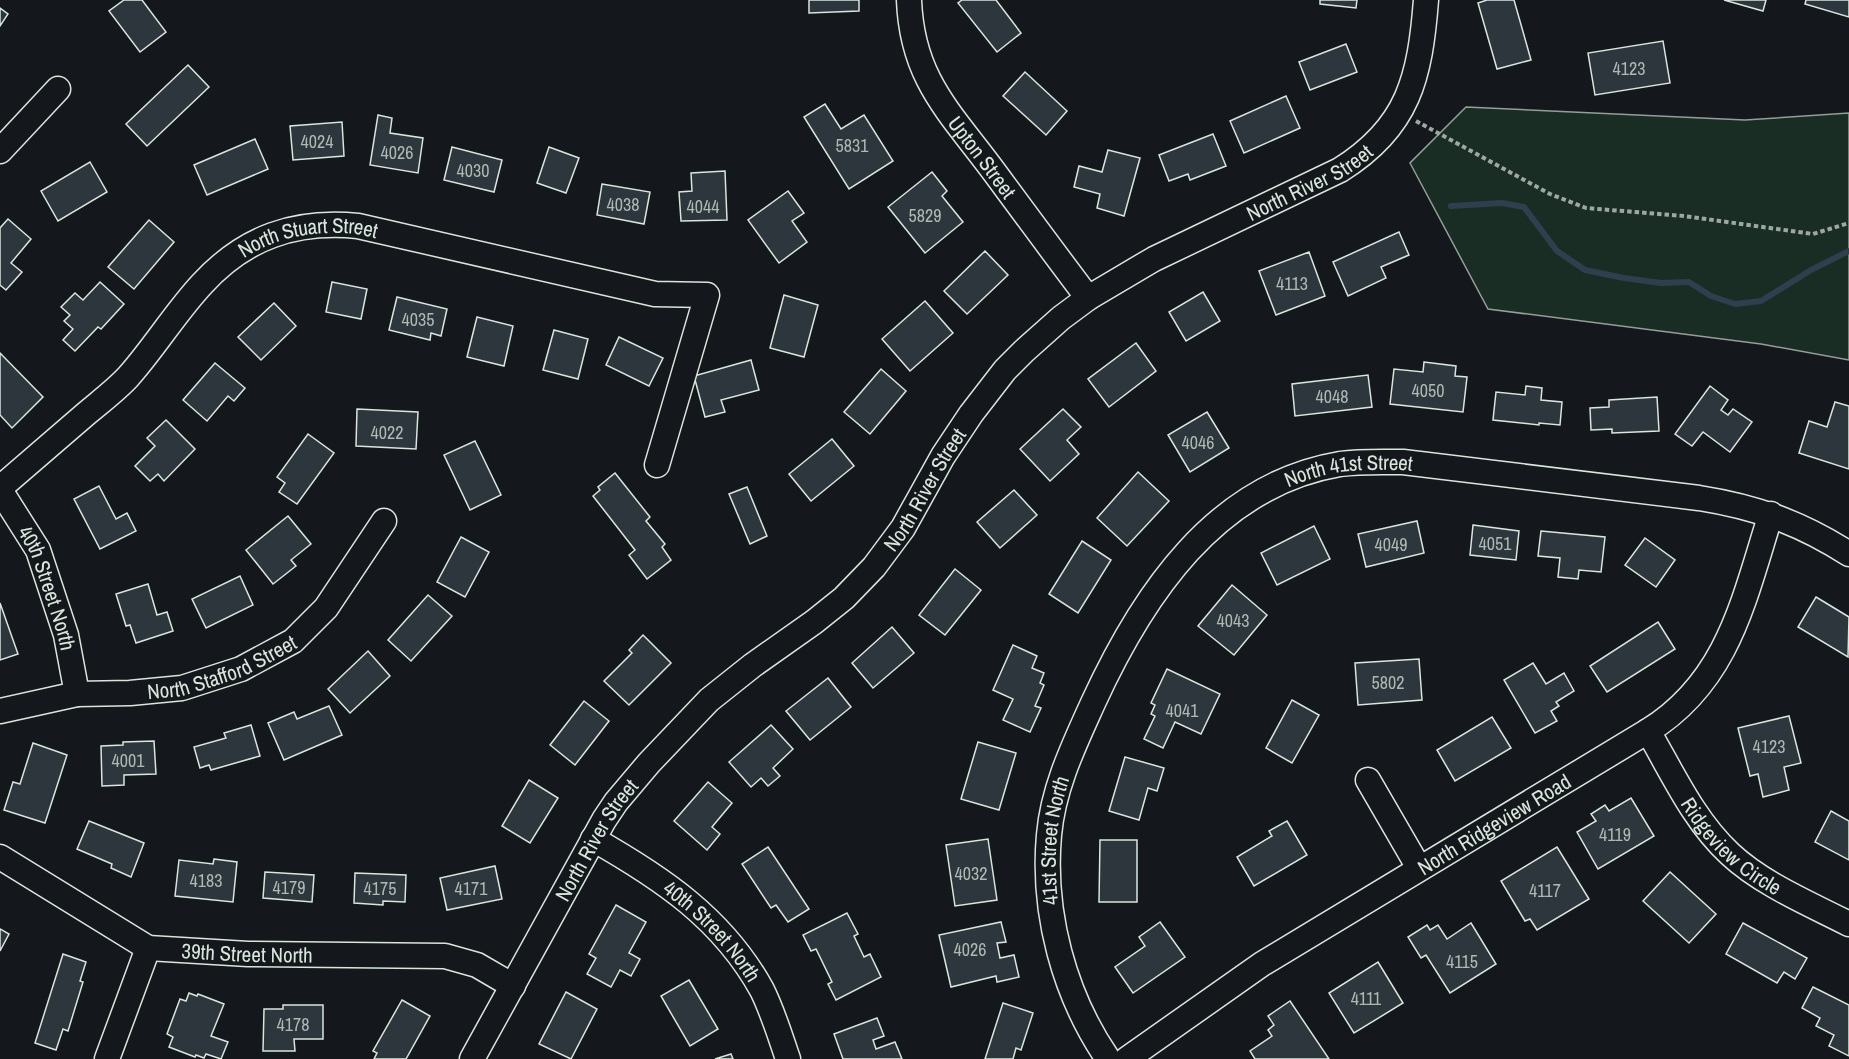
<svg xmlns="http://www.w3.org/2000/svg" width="1849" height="1059" font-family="'Archivo Narrow',sans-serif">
  <rect width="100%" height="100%" fill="#14181c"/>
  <polygon fill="#1a2d24" stroke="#939e99" stroke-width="1.5" points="1466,107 1745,120 1849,113 1849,360 1761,344 1488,309 1410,163"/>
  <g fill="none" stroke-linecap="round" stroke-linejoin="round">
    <polyline stroke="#2f3f4d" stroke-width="6" points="1451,206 1502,203 1524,207 1557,251 1585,270 1624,278 1661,283 1689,282 1711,296 1735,304 1761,301 1811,270 1849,251"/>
  </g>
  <g fill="#2c363c" stroke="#d8e6dc" stroke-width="1.5">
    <polygon points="124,0 142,0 166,32 140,52 109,11"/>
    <polygon points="809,0 859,0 859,11 809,13"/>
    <polygon points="962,0 996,0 1021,33 997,52 958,3"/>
    <polygon points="1320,0 1357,0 1356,8 1320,4"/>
    <polygon points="1487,0 1514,0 1531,60 1497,69 1478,3"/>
    <polygon points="1724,0 1766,0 1763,11"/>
    <polygon points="1806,0 1849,0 1849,17 1805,4"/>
    <polygon points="0,8 8,14 0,26"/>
    <polygon points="1663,41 1670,83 1595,95 1588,53"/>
    <polygon points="1346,44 1357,72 1310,90 1299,62"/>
    <polygon points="188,65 209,87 147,146 126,124"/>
    <polygon points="1025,72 1067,111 1046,135 1003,96"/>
    <polygon points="1286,96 1300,128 1244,153 1230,121"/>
    <polygon points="825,104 841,129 864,115 893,161 849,189 804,117"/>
    <polygon points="378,115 392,118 390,133 423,138 418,173 370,165"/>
    <polygon points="342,122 344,156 293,160 290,126"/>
    <polygon points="1213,134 1226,166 1190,180 1188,174 1169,181 1159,155"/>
    <polygon points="255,139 268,169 207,195 194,165"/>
    <polygon points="452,147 502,160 494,192 444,180"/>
    <polygon points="549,147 579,158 566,193 537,183"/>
    <polygon points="1108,150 1140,158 1124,216 1097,208 1100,194 1074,187 1079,166 1102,172"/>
    <polygon points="90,162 107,192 58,221 41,191"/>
    <polygon points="725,171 727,220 681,221 679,192 692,191 691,173"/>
    <polygon points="932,172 947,191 942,196 963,222 925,253 888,207"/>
    <polygon points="602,184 650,192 644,224 597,215"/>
    <polygon points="788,191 804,213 792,221 807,242 779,263 748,220"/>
    <polygon points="8,219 31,239 11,263 22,272 6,290 0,285 0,228"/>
    <polygon points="149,220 174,242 134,289 108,267"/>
    <polygon points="1399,232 1409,255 1381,267 1386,278 1348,296 1333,262"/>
    <polygon points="985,251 1008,275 967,314 944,291"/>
    <polygon points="1309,252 1325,296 1276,315 1259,271"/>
    <polygon points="100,282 124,304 101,329 98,327 75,351 63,340 73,329 64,321 70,315 61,307 75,293 83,300"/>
    <polygon points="332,282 367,289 361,319 326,312"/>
    <polygon points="1203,292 1220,321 1186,341 1169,312"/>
    <polygon points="784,295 818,305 804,357 770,348"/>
    <polygon points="397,297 447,309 441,336 431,333 430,340 389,330"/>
    <polygon points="925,301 953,333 910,371 882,339"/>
    <polygon points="274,303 296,326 261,360 238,337"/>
    <polygon points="477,317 513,326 504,366 467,357"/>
    <polygon points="554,330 588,339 578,379 543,370"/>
    <polygon points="619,337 663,358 649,386 606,365"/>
    <polygon points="1136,343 1156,371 1109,407 1088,379"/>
    <polygon points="0,353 43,397 12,428 0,415"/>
    <polygon points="751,360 759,390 721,400 725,412 705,417 694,376"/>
    <polygon points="1424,362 1456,366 1455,376 1467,377 1463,412 1390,404 1394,369 1423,372"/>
    <polygon points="215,363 245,388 234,401 228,396 207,421 183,400"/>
    <polygon points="881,369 906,391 870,434 844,412"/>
    <polygon points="1368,375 1372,407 1295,416 1292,384"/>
    <polygon points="1526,386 1542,388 1541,400 1562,402 1560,425 1539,423 1539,425 1493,420 1496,392 1525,395"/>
    <polygon points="1710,386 1728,400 1721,410 1728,415 1733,409 1752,422 1730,452 1703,432 1692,446 1675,434"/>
    <polygon points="1657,397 1659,431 1612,433 1612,429 1591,430 1590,408 1609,407 1609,400"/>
    <polygon points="1835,402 1849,406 1849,469 1799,453 1809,421 1827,427"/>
    <polygon points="357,409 418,412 416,449 356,446"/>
    <polygon points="1063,409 1081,427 1067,440 1079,454 1050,481 1020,449"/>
    <polygon points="1207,412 1229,448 1190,472 1168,435"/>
    <polygon points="166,420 195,449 164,481 158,474 150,481 135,466 155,446 147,438"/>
    <polygon points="308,434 334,453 297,504 279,492 285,483 277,477"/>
    <polygon points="832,439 854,466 811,501 789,474"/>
    <polygon points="475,441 501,495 470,510 444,455"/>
    <polygon points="1138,472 1169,501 1127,546 1097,518"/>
    <polygon points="615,473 650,517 646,521 665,544 662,547 671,560 647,579 629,555 635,550 593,496 600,490 598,487"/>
    <polygon points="99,486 116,519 127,513 136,531 100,549 74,499"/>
    <polygon points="747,487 767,536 750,544 729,494"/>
    <polygon points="1014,490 1037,515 1000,548 977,522"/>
    <polygon points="288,516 311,544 291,560 296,566 273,584 246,550"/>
    <polygon points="1417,521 1424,553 1366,567 1358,534"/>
    <polygon points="1473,525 1519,531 1516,560 1470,555"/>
    <polygon points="1314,526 1330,559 1277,585 1261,553"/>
    <polygon points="1541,531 1605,537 1601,572 1579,570 1578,579 1558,577 1560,558 1538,556"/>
    <polygon points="461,537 489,552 465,597 437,582"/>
    <polygon points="1645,538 1675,560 1656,587 1625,565"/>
    <polygon points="1082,541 1111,560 1078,613 1049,594"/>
    <polygon points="955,569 981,590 945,635 919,615"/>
    <polygon points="240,576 253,605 206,628 192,599"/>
    <polygon points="148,584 157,615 167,612 173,631 136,643 130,625 126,626 116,594"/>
    <polygon points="1232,585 1267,615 1234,655 1198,626"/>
    <polygon points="428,595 452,616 411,661 388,640"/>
    <polygon points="1816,597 1849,617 1848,657 1798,627"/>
    <polygon points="0,603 18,654 0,660"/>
    <polygon points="1658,622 1675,649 1607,692 1590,666"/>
    <polygon points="892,627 914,653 873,688 852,663"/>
    <polygon points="643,635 671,663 629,705 604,681 632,653 629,650"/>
    <polygon points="1013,645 1037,656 1032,668 1044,673 1040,683 1044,685 1035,706 1041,708 1030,732 1003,720 1013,699 993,690"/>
    <polygon points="368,651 390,676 350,713 328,689"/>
    <polygon points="1419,659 1422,700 1358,705 1355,663"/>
    <polygon points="1533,663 1546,684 1564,673 1574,691 1556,702 1559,706 1551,711 1557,721 1535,733 1504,680"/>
    <polygon points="1167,669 1220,694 1201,734 1175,722 1163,748 1144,739 1155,716 1151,714 1155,705 1151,703"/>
    <polygon points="828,678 851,707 810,740 786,711"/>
    <polygon points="1292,700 1319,715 1292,763 1266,748"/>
    <polygon points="584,701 609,721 575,765 550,745"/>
    <polygon points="329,706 342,735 284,760 268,723 294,712 297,719"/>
    <polygon points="1789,716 1801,763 1784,767 1789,790 1763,797 1758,774 1750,776 1738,728"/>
    <polygon points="1492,717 1511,748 1455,781 1437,750"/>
    <polygon points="251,725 260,756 211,770 209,765 200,768 194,747 226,738 224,733"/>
    <polygon points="771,725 793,749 773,768 780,776 768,786 761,778 751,787 729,762"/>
    <polygon points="154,741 156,774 124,775 124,785 102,786 101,746 123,745 123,742"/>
    <polygon points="978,742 1016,753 999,810 961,799"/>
    <polygon points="33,743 67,755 45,823 4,810 13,782 20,784"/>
    <polygon points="1125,757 1164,768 1157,791 1148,788 1139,820 1109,811"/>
    <polygon points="529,780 558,798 530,843 502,826"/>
    <polygon points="708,782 732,803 712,827 720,834 707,850 674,821"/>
    <polygon points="1631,798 1654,836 1598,869 1577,832 1596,821 1591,814 1605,805 1609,811"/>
    <polygon points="1831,811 1849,821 1849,860 1815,842"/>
    <polygon points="89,821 144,843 131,877 111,868 112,864 77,849"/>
    <polygon points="1287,821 1307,855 1254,886 1237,857 1272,836 1269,831"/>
    <polygon points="988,839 997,900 955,906 946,845"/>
    <polygon points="1100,840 1137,840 1137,902 1099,902"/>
    <polygon points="768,847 809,909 788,922 776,905 771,908 742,864"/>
    <polygon points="1557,847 1589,899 1537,930 1530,919 1525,921 1501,881"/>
    <polygon points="214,859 237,862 233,902 175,896 179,860 213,864"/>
    <polygon points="495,866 502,899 447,910 440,878"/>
    <polygon points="265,872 314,875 312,902 263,898"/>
    <polygon points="1670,872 1716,914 1689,943 1643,901"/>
    <polygon points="355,873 406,875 405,902 383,901 383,905 354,903"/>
    <polygon points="616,905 646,922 629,953 640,959 631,976 620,970 611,987 587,974 596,958 589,954"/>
    <polygon points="847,913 858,934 854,936 864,957 870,954 881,977 836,1000 828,984 832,982 816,949 811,951 803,935"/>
    <polygon points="1001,922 1006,942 997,943 1000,958 1014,955 1019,977 997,982 996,976 951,987 939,935"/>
    <polygon points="1160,922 1185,957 1133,993 1115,967 1145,946 1139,937"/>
    <polygon points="1471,923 1496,964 1450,993 1426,955 1421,958 1408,937 1427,925 1430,930 1438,925 1447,939"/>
    <polygon points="1743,923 1807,958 1795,979 1784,972 1777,983 1726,954"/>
    <polygon points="0,929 9,934 0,951"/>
    <polygon points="63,954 86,962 80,981 83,982 68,1031 63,1029 56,1050 35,1043"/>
    <polygon points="1378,962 1403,1003 1354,1033 1329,993"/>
    <polygon points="689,980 718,1029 690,1046 661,996"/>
    <polygon points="1813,987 1849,1005 1849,1056 1829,1046 1834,1035 1816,1026 1820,1018 1802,1008"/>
    <polygon points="566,992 597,1009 571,1059 539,1044"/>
    <polygon points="189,993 197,996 198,994 224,1004 211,1036 228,1042 221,1059 206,1054 204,1058 196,1055 195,1057 169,1047 173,1037 167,1034 180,999 186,1001"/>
    <polygon points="402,1000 430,1016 406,1059 374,1059 377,1053 373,1051"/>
    <polygon points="1290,1001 1329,1059 1255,1059 1250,1051 1272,1036 1268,1030 1274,1025 1268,1016"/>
    <polygon points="1003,1003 1033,1013 1021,1050 1016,1048 1013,1059 985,1059"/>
    <polygon points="283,1005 323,1005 323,1039 294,1039 295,1051 263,1051 264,1009 283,1009"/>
    <polygon points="877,1018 884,1036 873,1040 876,1049 895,1042 902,1059 843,1059 834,1034"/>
    <polygon points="731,1054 733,1059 715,1059"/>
  </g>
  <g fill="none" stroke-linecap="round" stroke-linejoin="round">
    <g stroke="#d8e6dc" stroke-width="27">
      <g id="minor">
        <path id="s1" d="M 909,0 C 912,80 951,113 995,173 C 1026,215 1057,257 1088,298"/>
        <polyline points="0,151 58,89"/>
        <path id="s2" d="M 0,488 C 29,463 58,438 87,413 C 100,402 116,390 128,377 C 154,348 175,313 202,284 C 245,237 295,220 358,226 L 655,294 L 707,295 L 657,465"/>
        <path id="s3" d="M 0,490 L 38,550 L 66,635 L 77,694"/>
        <path id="s4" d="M 0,711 L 77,694 L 130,693 L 182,688 L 241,669 L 293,641 L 326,608 L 384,521"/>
        <path id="s5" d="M 1648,731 C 1672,772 1694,821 1730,854 C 1762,884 1810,904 1849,924"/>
        <polyline points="1368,780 1419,868"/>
        <path id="s6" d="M 593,839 C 662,878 723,919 762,990 C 773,1012 780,1036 788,1059"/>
        <path id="s7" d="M 0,857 L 148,948 L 248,954 L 445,956 L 477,965 L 513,986"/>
        <polyline points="107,1059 148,948"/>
        <path id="s8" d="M 472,1059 L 604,820 L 616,802 L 649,763 L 709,700 L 753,665 L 814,622 L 844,598 L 874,567 L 903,528 L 943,456 L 971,414 L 1005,370 L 1024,351 L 1061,318 L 1088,298 L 1154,259 L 1340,170 C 1409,127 1420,77 1426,0"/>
        <path id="s9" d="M 1108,1059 C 1064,995 1042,913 1049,835 C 1053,788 1074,745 1093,703 C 1142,596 1215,485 1340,464 C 1361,461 1382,462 1403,462 L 1699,498 C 1756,507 1801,523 1849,554"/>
        <path id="s10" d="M 1127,1059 L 1262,964 L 1648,731 C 1729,681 1744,598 1771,514"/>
      </g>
    </g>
    <polyline stroke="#9da8a2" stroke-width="4" stroke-dasharray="4.5 3" stroke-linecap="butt" points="1416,121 1550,194 1586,208 1684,216 1813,234 1849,223"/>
    <use href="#minor" stroke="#14181c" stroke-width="24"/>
  </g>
  <g text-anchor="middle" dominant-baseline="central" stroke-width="4.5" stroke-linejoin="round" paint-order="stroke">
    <g font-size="18" fill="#adbab4">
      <text x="1629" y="68">4123</text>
      <text x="317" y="141">4024</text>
      <text x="852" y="145">5831</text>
      <text x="397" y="152">4026</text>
      <text x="473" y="170">4030</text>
      <text x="623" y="204">4038</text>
      <text x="703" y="206">4044</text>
      <text x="925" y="215">5829</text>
      <text x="1292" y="283">4113</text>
      <text x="418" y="319">4035</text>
      <text x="1428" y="390">4050</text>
      <text x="1332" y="396">4048</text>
      <text x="387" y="432">4022</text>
      <text x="1198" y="442">4046</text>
      <text x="1495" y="543">4051</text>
      <text x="1391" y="544">4049</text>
      <text x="1233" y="620">4043</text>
      <text x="1388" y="682">5802</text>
      <text x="1182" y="710">4041</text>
      <text x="1769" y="746">4123</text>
      <text x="128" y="760">4001</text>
      <text x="1615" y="834">4119</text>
      <text x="971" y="873">4032</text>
      <text x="206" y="880">4183</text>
      <text x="289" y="887">4179</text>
      <text x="380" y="888">4175</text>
      <text x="471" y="888">4171</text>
      <text x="1545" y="890">4117</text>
      <text x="970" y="949">4026</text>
      <text x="1462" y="961">4115</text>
      <text x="1366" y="998">4111</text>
      <text x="293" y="1024">4178</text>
    </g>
    <g font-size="21" fill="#d8e6dc" stroke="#14181c">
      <text stroke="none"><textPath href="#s1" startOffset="177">Upton Street</textPath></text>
      <text stroke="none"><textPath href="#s8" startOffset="1242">North River Street</textPath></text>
      <text stroke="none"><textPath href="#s2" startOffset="410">North Stuart Street</textPath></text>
      <text stroke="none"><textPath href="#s9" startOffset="742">North 41st Street</textPath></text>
      <text stroke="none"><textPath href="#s8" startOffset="738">North River Street</textPath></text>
      <text stroke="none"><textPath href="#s3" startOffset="110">40th Street North</textPath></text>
      <text stroke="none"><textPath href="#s4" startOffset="228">North Stafford Street</textPath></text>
      <text stroke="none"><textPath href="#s10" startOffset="436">North Ridgeview Road</textPath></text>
      <text stroke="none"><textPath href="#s8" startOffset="252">North River Street</textPath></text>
      <text stroke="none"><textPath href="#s5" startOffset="144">Ridgeview Circle</textPath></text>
      <text stroke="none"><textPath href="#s9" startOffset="231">41st Street North</textPath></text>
      <text stroke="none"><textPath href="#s6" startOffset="152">40th Street North</textPath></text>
      <text stroke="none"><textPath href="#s7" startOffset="273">39th Street North</textPath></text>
    </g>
  </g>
</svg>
